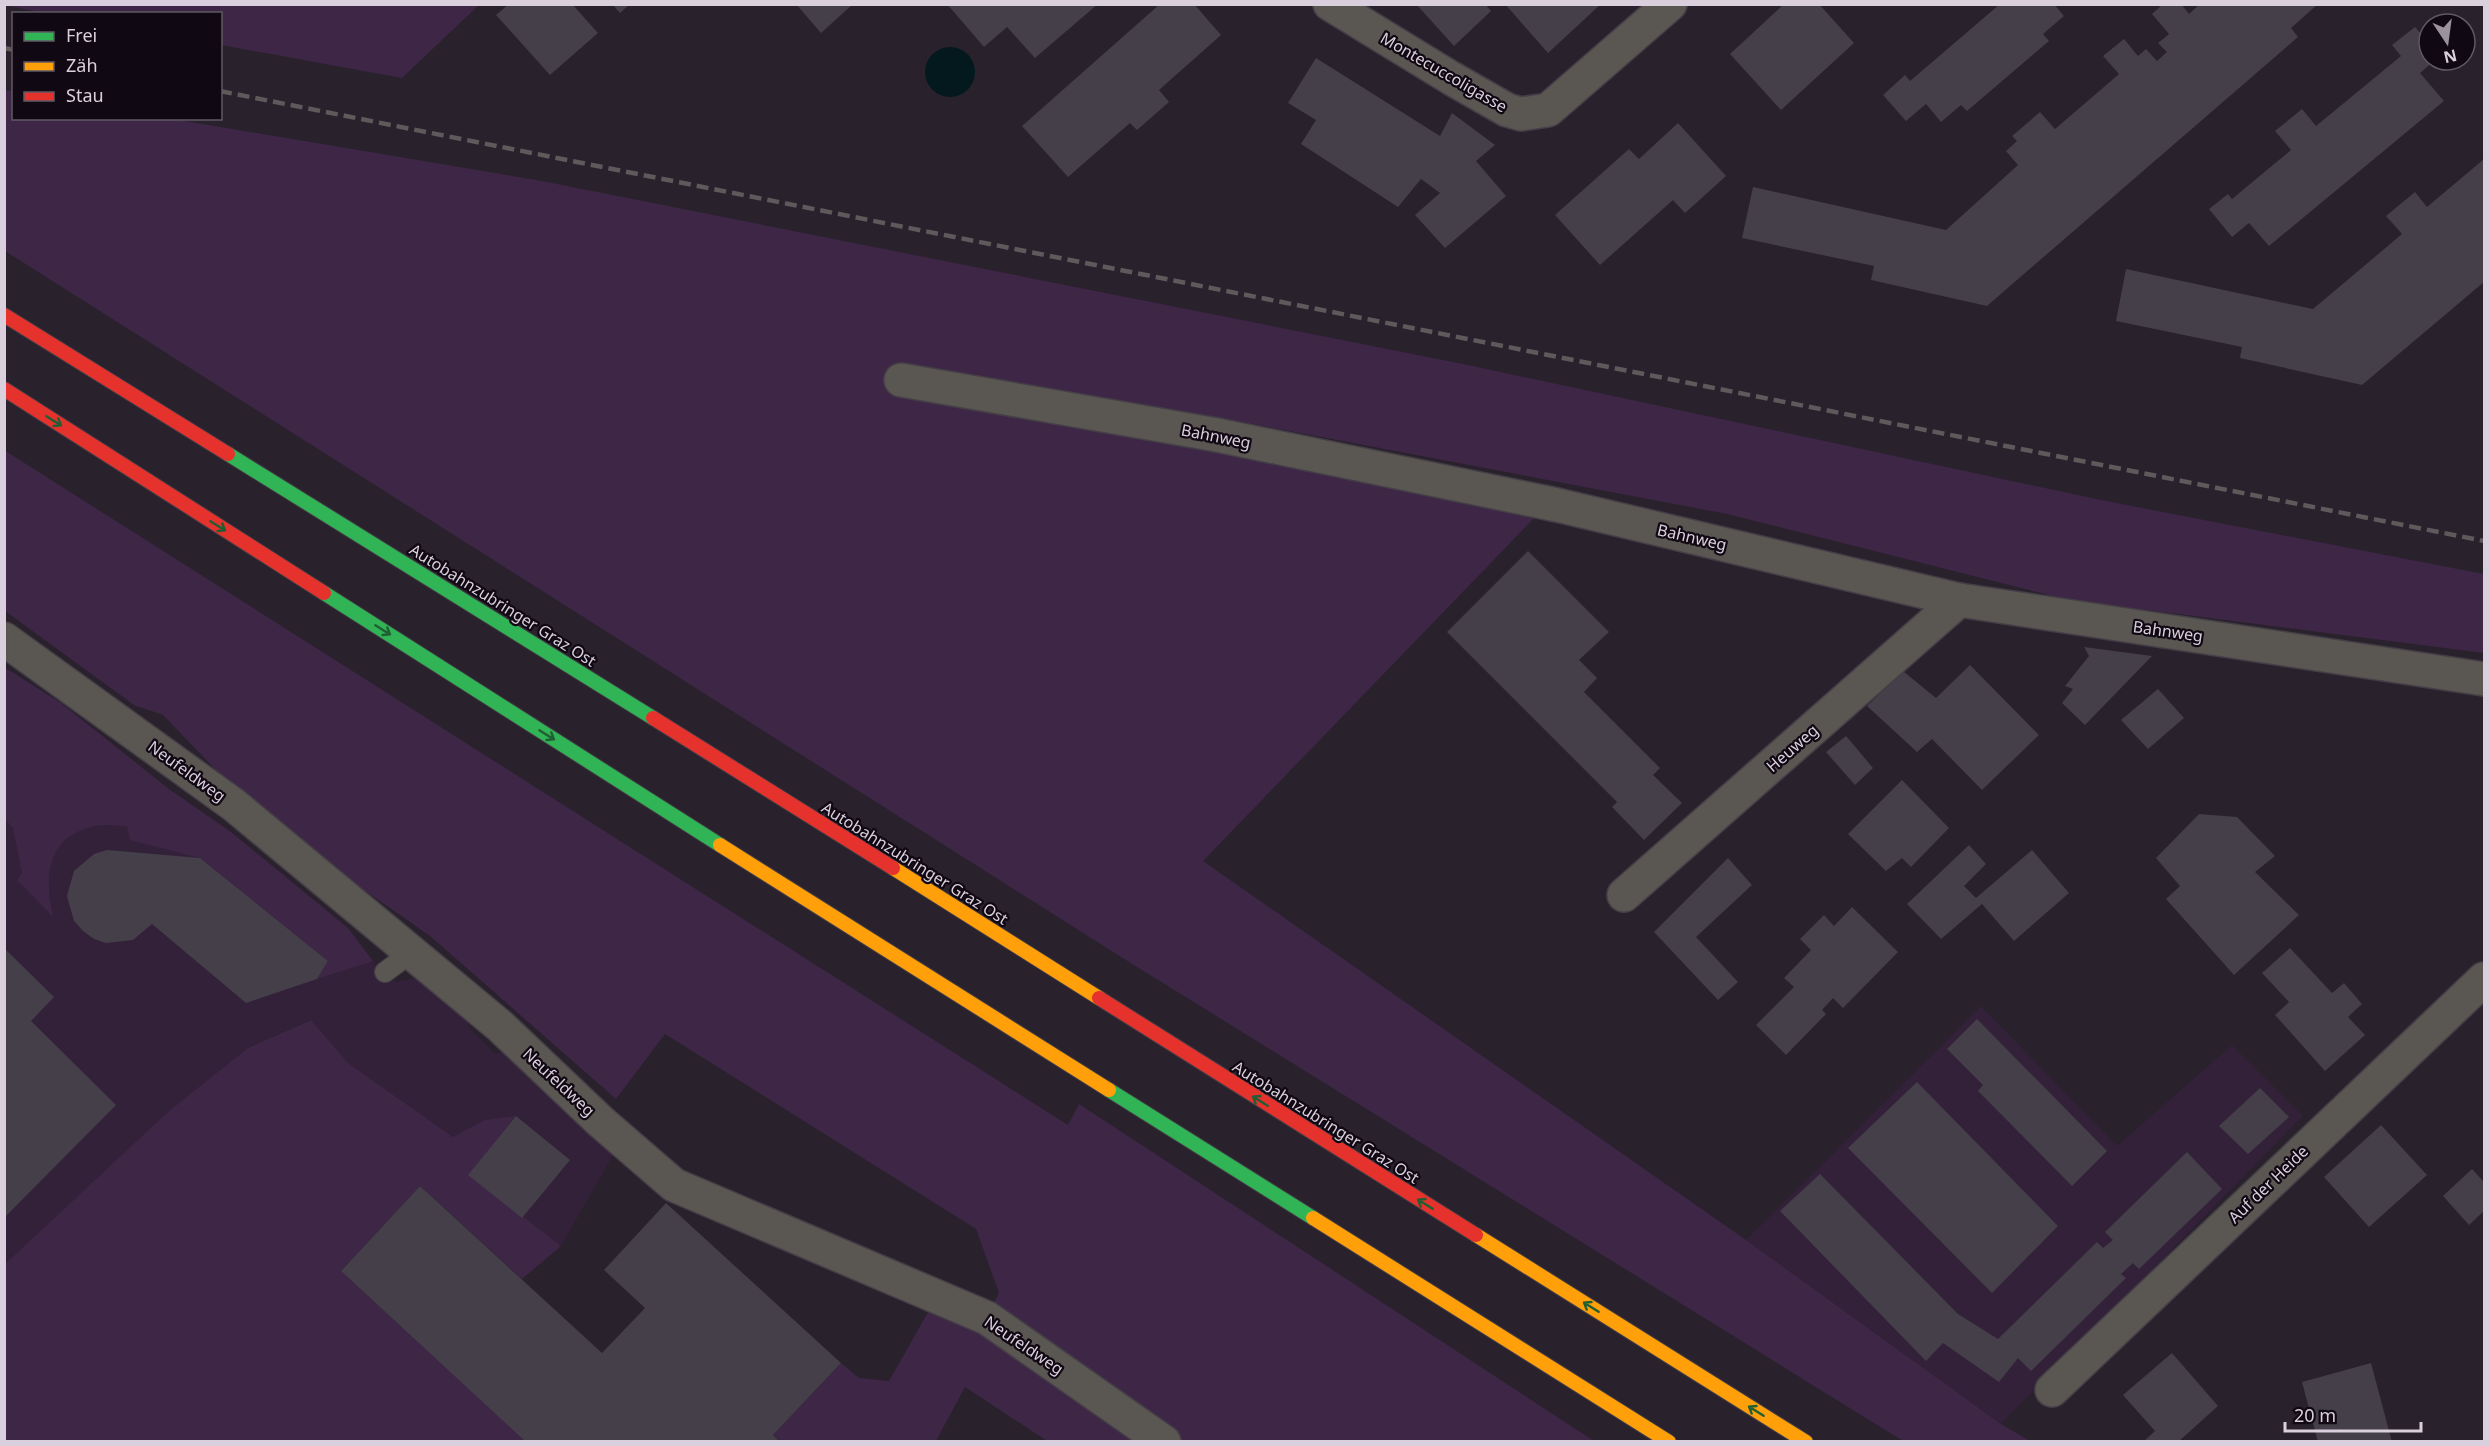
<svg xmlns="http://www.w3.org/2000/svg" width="2489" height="1446" font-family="'Noto Sans',sans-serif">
  <rect width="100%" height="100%" fill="#29212c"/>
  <g fill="#33213a">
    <polygon points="5,702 367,955 396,982 416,978 465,1015 470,1028 495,1054 507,1050 616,1150 561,1246 468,1175 515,1117 484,1120 453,1137 348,1063 310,1020 248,1048 163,1117 5,1264"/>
    <polygon points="1981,1006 2117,1146 2232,1045 2303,1116 2001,1424 1746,1240"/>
  </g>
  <g fill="#3e2646">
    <polygon points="4,5 5,4 479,5 402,78 221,45 220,14 50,14"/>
    <polygon points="4,90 13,91 14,118 173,119 542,181 1463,364 2106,501 2484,574 2484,653 2069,600 1727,514 1211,416 927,383 1539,513 1203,861 1746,1240 2001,1424 2030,1441 1903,1441 1121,957 5,251"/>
    <polygon points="4,450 1068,1125 1079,1104 1594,1441 1047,1441 965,1387 936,1441 780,1441 773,1435 841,1363 859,1378 889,1381 931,1307 987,1317 999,1293 976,1229 665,1034 616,1099 430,936 264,820 163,715 134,705 5,611"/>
    <path d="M 4,667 L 61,703 L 169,789 L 231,832 L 348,928 L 373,961 L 317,979 L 328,961 L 200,858 L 130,840 L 127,826 C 116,826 104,824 94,826 C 46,837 44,877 53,917 L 17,880 L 22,873 L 13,828 L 5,819 Z"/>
    <polygon points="311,1020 348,1063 453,1137 484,1120 516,1116 469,1175 561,1246 522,1279 420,1186 341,1271 526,1441 5,1442 5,1264 169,1111 248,1048"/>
  </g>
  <circle fill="#04191d" cx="950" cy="72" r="25"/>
  <g fill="#443f48">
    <polygon points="509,4 572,4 598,33 550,75 496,15"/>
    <polygon points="612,4 630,4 620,13"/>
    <polygon points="796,4 853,4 821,33"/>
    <polygon points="947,4 1098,4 1035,58 1007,27 984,47"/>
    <polygon points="1160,4 1194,4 1221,35 1159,90 1169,102 1137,130 1130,123 1068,177 1022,126"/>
    <polygon points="1416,4 1485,4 1491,11 1454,46"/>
    <polygon points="1505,4 1601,4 1548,53"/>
    <polygon points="1784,4 1819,4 1854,43 1781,110 1730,54"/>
    <polygon points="2000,4 2054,4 2064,16 2043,34 2049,41 1967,111 1961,105 1941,122 1926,104 1906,121 1883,95 1905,75 1910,81"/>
    <polygon points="2163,4 2181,4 2189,14 2200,4 2318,4 2291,28 2298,37 1987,306 1871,280 1874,266 1742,238 1753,187 1946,230 2018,165 2006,151 2017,141 2012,136 2040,112 2055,129 2119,74 2103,56 2124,39 2138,56 2146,49 2157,61 2167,52 2158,43 2169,34 2152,14"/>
    <polygon points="2415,27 2429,43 2429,60 2435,60 2420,73 2444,101 2269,246 2249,223 2232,237 2209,209 2228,194 2232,199 2291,150 2275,131 2302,109 2316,126 2401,56 2392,45"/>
    <polygon points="1316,58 1440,136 1452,113 1495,145 1476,161 1506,196 1445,248 1415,215 1440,193 1421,179 1398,207 1301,144 1316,120 1288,103"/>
    <polygon points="1678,123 1726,176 1685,213 1673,200 1600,265 1555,215 1629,149 1639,159"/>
    <polygon points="2484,159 2484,282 2362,385 2240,358 2242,347 2116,321 2126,269 2313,309 2402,234 2386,216 2415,192 2427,207"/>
    <polygon points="1528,551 1609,632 1579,660 1597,678 1584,692 1660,768 1653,775 1682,803 1644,840 1612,807 1617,802 1447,632"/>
    <polygon points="2084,647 2152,656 2085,725 2062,703 2073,689 2065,686 2089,656"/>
    <polygon points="1970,665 2039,735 1982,790 1932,739 1917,752 1867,706 1903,671 1936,698"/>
    <polygon points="2158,689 2184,718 2148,749 2121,720"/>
    <polygon points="1846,736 1873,768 1855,785 1826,752"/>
    <polygon points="1902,780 1949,828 1911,867 1902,858 1886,871 1848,834"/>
    <polygon points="2199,814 2237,817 2275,856 2255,872 2299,915 2234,975 2166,899 2180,886 2156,858"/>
    <polygon points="1969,845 1986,864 1964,886 1976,898 2032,850 2069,893 2014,941 1982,904 1941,939 1907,904"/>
    <polygon points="107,850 200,858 328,961 317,979 246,1003 152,924 133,940 106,943 94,939 83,931 74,921 67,896 74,871 94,854"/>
    <polygon points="1728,858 1752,885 1696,937 1738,982 1718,1000 1654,932"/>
    <polygon points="1852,907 1898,952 1843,1008 1833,998 1822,1010 1826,1014 1786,1055 1756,1025 1794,987 1784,978 1811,950 1800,939 1824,915 1834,926"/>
    <polygon points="4,948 54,997 31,1021 116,1105 4,1218"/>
    <polygon points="2290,948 2332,993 2344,983 2362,1004 2348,1017 2365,1035 2325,1071 2275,1015 2289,1002 2262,973"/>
    <polygon points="1977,1019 2107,1151 2072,1186 1978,1091 1983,1085 1947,1049"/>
    <polygon points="1917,1082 2058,1226 1992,1293 1848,1148"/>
    <polygon points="2260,1088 2289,1117 2248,1154 2219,1126"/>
    <polygon points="516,1116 570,1160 522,1218 468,1175"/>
    <polygon points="2381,1125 2427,1175 2369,1227 2324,1177"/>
    <polygon points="2187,1152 2222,1189 2139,1269 2133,1263 2121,1274 2126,1278 2031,1371 2018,1358 1999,1382 1943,1343 1926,1361 1780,1211 1820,1174 1958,1314 1998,1339 2097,1242 2103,1248 2113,1240 2105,1232"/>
    <polygon points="2472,1169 2484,1182 2484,1211 2469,1225 2443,1196"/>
    <polygon points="420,1186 602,1353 645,1308 604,1270 666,1203 841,1363 773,1435 780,1442 526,1442 341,1271"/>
    <polygon points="2172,1353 2218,1406 2178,1442 2143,1442 2155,1431 2123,1395"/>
    <polygon points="2371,1363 2392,1442 2318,1442 2302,1382"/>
  </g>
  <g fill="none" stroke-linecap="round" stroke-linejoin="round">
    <g stroke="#443e47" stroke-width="22">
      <polyline id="lane" points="385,972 412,952"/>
    </g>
    <g stroke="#443e47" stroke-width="36">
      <g id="street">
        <polyline points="1330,4 1451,78 1507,110 1521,114 1548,110 1670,4"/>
        <polyline points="901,380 1217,435 1557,505 1959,600 2484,679"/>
        <polyline points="4,639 234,805 500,1026 600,1121 674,1185 987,1318 1164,1442"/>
        <polyline points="1624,895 1959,600"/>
        <polyline points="2052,1390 2484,979"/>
      </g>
    </g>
    <g stroke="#443e47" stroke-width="16">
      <g id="fast">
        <polyline points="228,454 653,718"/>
        <polyline points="324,593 720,845"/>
        <polyline points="1109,1090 1313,1218"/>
      </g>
    </g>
    <g stroke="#443e47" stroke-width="16">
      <g id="slow">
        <polyline points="720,845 1109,1090"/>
        <polyline points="893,868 1099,998"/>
        <polyline points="1313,1218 1669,1442"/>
        <polyline points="1476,1235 1806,1442"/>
      </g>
    </g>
    <g stroke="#443e47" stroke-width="16">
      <g id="jam">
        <polyline points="4,315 228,454"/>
        <polyline points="4,389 324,593"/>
        <polyline points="653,718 893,868"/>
        <polyline points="1099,998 1476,1235"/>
      </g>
    </g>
    <use href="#lane" stroke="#5a5651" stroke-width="20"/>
    <use href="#street" stroke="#5a5651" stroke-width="33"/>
    <use href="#fast" stroke="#30b455" stroke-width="14"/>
    <use href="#slow" stroke="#ff9f0a" stroke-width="14"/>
    <use href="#jam" stroke="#e5322d" stroke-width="14"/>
    <g stroke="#5f595c" stroke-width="4.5" stroke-dasharray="12 6" stroke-linecap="butt">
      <polyline points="4,48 14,50"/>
      <polyline points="220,91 2484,541"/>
    </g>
  </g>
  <defs><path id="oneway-shaft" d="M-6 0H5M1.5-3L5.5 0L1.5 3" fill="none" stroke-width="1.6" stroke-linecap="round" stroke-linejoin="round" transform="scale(1.5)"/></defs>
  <g stroke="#205e34">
    <use href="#oneway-shaft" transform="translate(54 421) rotate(32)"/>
    <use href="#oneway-shaft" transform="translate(218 526) rotate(32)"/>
    <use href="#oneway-shaft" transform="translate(383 630) rotate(32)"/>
    <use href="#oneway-shaft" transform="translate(547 735) rotate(32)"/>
    <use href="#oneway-shaft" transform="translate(1260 1101) rotate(-148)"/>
    <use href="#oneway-shaft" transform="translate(1425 1204) rotate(-148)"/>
    <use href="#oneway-shaft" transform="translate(1591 1307) rotate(-148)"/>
    <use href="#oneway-shaft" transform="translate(1756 1411) rotate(-148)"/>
  </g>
  <g text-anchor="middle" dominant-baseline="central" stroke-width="4.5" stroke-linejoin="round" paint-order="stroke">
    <g font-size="16" fill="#d9cfdd" stroke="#100913">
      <text transform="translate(1444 72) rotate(30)">Montecuccoligasse</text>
      <text transform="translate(1216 436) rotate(11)">Bahnweg</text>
      <text transform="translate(1692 537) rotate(13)">Bahnweg</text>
      <text transform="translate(503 605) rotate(32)">Autobahnzubringer Graz Ost</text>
      <text transform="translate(2168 631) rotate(8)">Bahnweg</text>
      <text transform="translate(1792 748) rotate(-41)">Heuweg</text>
      <text transform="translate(187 771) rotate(36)">Neufeldweg</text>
      <text transform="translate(915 863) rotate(32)">Autobahnzubringer Graz Ost</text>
      <text transform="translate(559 1082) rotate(43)">Neufeldweg</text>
      <text transform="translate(1326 1122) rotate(32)">Autobahnzubringer Graz Ost</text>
      <text transform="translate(2268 1184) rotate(-44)">Auf der Heide</text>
      <text transform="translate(1024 1345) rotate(34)">Neufeldweg</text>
    </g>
  </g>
  <rect width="2489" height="1446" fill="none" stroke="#d9cfdd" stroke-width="12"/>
  <rect x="12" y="12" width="210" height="108" fill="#100913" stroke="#605864" stroke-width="1.5"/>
  <rect x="24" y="32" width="30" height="9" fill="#30b455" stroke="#605864" stroke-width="1.5"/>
  <text x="66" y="42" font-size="18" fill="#d9cfdd">Frei</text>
  <rect x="24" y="62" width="30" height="9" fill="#ff9f0a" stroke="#605864" stroke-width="1.5"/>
  <text x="66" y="72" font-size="18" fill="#d9cfdd">Zäh</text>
  <rect x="24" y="92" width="30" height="9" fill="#e5322d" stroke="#605864" stroke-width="1.5"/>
  <text x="66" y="102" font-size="18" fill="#d9cfdd">Stau</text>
  <g transform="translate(2447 42) rotate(167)"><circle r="28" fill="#100913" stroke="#605864" stroke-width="1.5"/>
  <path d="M0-4.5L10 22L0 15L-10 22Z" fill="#9b929f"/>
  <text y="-9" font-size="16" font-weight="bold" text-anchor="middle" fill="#d9cfdd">N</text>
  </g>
  <path d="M2285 1422v9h136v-9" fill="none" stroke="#d9cfdd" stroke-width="3"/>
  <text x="2294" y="1422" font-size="18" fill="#d9cfdd" stroke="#100913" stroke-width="4.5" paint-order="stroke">20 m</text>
</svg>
